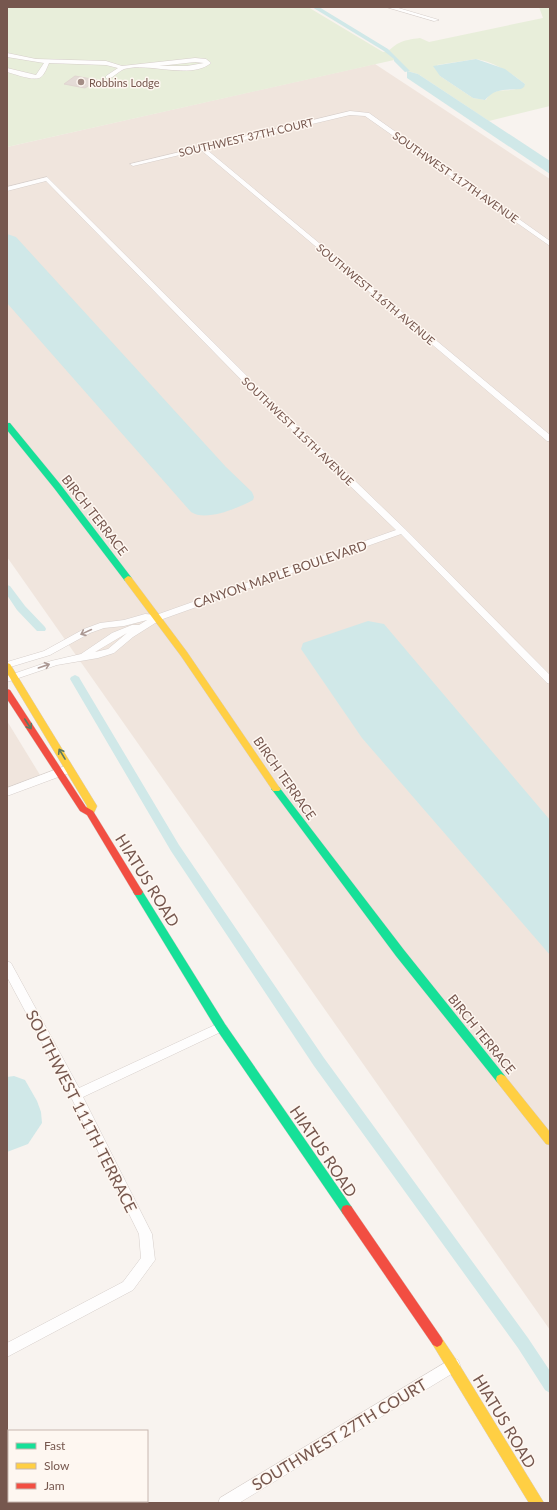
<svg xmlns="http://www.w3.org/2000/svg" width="557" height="1510" font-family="Lato,sans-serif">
  <rect width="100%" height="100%" fill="#f8f3ef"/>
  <g fill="#f0e5dd">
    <polygon points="375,64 550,179 550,1330 7,557 7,147"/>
    <polygon points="7,721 40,775 7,788"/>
  </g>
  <path fill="#e8eeda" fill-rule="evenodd" d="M 7,7 L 308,7 L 383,52 C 390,51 391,48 397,44 C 404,40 412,39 420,38 L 429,42 L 543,18 L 539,7 L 550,7 L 550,106 L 489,121 L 418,74 L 407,71 L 396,60 L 394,60 L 7,147 ZM 476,59 C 494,62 511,73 525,84 C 522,86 519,89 516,89 C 505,92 492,87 486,100 L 473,98 L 440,76 L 437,65 Z"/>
  <g fill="#d0e8e8">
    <path d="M 476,59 L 505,69 L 525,84 L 524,87 L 521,89 C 505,90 495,88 485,100 L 473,98 L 440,76 L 433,66 Z"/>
    <polygon points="407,71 418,74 550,161 550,174 407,78"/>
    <path d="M 7,234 L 16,237 L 226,467 L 252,492 L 254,497 L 253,500 C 238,508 206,522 191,512 L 7,303 Z"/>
    <polygon points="368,621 384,624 550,820 550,955 362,738 301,649 303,643"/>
    <polygon points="14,1076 25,1080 37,1101 41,1112 42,1123 28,1144 7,1152 7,1077"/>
  </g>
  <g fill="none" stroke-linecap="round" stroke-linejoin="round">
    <g fill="#d0e8e8" fill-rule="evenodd">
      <polygon points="312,7 319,7 388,49 410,71 405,72 394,61 394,59 384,51"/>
      <polygon points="7,585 10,586 25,606 45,627 46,629 45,631 37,631 17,610 7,595"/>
      <polygon points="75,675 79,677 80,679 179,845 324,1058 528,1338 550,1371 550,1393 545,1390 518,1348 314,1066 171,851 70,679 71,677"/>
    </g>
  </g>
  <polygon fill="#e4dbd6" stroke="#e1d6d1" points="75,76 97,80 85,88 64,84"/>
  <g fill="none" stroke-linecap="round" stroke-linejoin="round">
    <g stroke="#d7cfcb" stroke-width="1">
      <g id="street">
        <polygon points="386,7 395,7 439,20 434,21"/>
        <path d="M 7,53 L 36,59 L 106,61 L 122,66 L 195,58 L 206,59 L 211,63 C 190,80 149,62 124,69 C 119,71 114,77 108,79 L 106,78 L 106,76 L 118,68 L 106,65 L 49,63 C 47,67 45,74 41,77 C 35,82 15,74 7,72 L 7,68 L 36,75 L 44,63 L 7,57 ZM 195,62 L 204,63 L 187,66 L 159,66 Z"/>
        <polygon points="350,111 369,113 550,241 550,246 365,116 350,115 206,149 550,435 550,441 547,441 201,150 133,166 130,164"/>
        <path d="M 47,177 L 270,399 L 405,529 L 550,675 L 550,684 L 547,683 L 401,534 L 160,620 L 133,637 L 114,653 L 98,658 L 57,665 L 7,682 L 7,676 L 51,661 L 81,654 L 112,633 L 132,625 L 139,625 L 147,620 L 124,626 L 104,628 L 90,633 L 50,655 L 7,668 L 7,662 L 44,651 L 84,629 L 100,623 L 124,620 L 145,614 L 156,615 L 396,530 L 264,403 L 46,181 L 7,191 L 7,187 ZM 127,633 L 108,649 L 95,652 Z"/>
        <polygon points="65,766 69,767 70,770 69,773 7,796 7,788"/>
        <polygon points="7,961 11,963 79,1088 217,1024 221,1022 225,1024 227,1027 225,1030 83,1097 152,1234 155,1260 133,1290 7,1357 7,1343 123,1282 141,1258 139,1234 72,1099 7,977"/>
        <polygon points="453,1358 458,1360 460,1365 458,1370 239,1503 218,1503 220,1498"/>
      </g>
    </g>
    <g stroke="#d8ceca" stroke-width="1">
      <g id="fast">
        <polygon points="7,423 10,423 60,484 131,577 132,579 131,581 125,581 54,488 7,430"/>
        <polygon points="276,786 279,787 404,950 505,1076 506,1079 505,1082 501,1084 497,1082 396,956 273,791 271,789 273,787"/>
        <polygon points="138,888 141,889 225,1024 351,1206 353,1210 351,1214 347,1215 343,1214 217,1030 135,895 133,892 135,889"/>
      </g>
    </g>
    <g stroke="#d8ceca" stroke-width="1">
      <g id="slow">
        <polygon points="128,576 131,577 187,652 279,787 281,789 279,791 273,791 181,656 125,581 124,579"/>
        <polygon points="7,663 10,664 97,806 93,815 87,815 85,813 87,806 7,673"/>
        <polygon points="501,1074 505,1076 550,1132 550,1145 546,1144 497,1082 496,1079 497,1076"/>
        <polygon points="437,1335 441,1337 457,1361 544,1503 529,1503 433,1345 431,1341 433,1337"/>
      </g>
    </g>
    <g stroke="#d8ceca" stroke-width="1">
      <g id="jam">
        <polygon points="7,689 10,690 86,807 93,811 141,889 143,892 141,895 135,895 87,815 80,811 7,699"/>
        <polygon points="347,1205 351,1206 441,1337 443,1341 441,1345 437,1347 433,1345 343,1214 341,1210 343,1206"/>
      </g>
    </g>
    <use href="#street" fill="#fefdfd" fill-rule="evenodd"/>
    <use href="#fast" fill="#16e098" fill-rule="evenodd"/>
    <use href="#slow" fill="#ffcf43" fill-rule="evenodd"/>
    <use href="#jam" fill="#f24e42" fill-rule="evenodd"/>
  </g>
  <defs><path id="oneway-shaft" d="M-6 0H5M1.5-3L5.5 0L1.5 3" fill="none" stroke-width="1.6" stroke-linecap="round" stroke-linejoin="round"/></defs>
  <g stroke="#ac9994">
    <use href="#oneway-shaft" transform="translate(86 632) rotate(155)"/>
    <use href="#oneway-shaft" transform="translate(44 666) rotate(-19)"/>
  </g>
  <g stroke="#5e7960">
    <use href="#oneway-shaft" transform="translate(28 724) rotate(57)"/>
    <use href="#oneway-shaft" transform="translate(62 754) rotate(-121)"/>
  </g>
  <circle fill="#a48e86" stroke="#fef7f1" stroke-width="1.5" cx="81" cy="82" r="4"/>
  <g text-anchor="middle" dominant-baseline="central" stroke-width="3" stroke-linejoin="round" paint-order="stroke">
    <g font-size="11" fill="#76574e" stroke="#fef7f1" text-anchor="start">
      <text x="89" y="82">Robbins Lodge</text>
    </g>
    <g font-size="11" fill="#76574e" stroke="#fef7f1">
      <text transform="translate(246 137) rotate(-13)">SOUTHWEST 37TH COURT</text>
      <text transform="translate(456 177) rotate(35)">SOUTHWEST 117TH AVENUE</text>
      <text transform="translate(376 294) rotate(40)">SOUTHWEST 116TH AVENUE</text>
      <text transform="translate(298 431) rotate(44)">SOUTHWEST 115TH AVENUE</text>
    </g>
    <g font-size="13" fill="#76574e" stroke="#fef7f1">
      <text transform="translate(95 515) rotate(52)">BIRCH TERRACE</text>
      <text transform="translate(280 574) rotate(-19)">CANYON MAPLE BOULEVARD</text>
      <text transform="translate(285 778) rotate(55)">BIRCH TERRACE</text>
      <text transform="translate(482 1034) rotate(51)">BIRCH TERRACE</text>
    </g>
    <g font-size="16" fill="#76574e" stroke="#fef7f1">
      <text transform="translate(148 880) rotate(58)">HIATUS ROAD</text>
      <text transform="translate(82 1111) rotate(63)">SOUTHWEST 111TH TERRACE</text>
      <text transform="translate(324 1151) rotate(56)">HIATUS ROAD</text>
      <text transform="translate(505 1421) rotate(59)">HIATUS ROAD</text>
      <text transform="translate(339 1434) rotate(-31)">SOUTHWEST 27TH COURT</text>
    </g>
  </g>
  <rect width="557" height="1510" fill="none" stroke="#76574e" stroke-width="16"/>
  <rect x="8" y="1430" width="140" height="72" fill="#fef7f1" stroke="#c8b7b0"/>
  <rect x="16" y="1443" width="20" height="6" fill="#16e098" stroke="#c8b7b0"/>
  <text x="44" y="1450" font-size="12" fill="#76574e">Fast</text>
  <rect x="16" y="1463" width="20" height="6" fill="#ffcf43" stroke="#c8b7b0"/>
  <text x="44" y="1470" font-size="12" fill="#76574e">Slow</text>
  <rect x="16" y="1483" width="20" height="6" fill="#f24e42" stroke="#c8b7b0"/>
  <text x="44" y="1490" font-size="12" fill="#76574e">Jam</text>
</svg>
